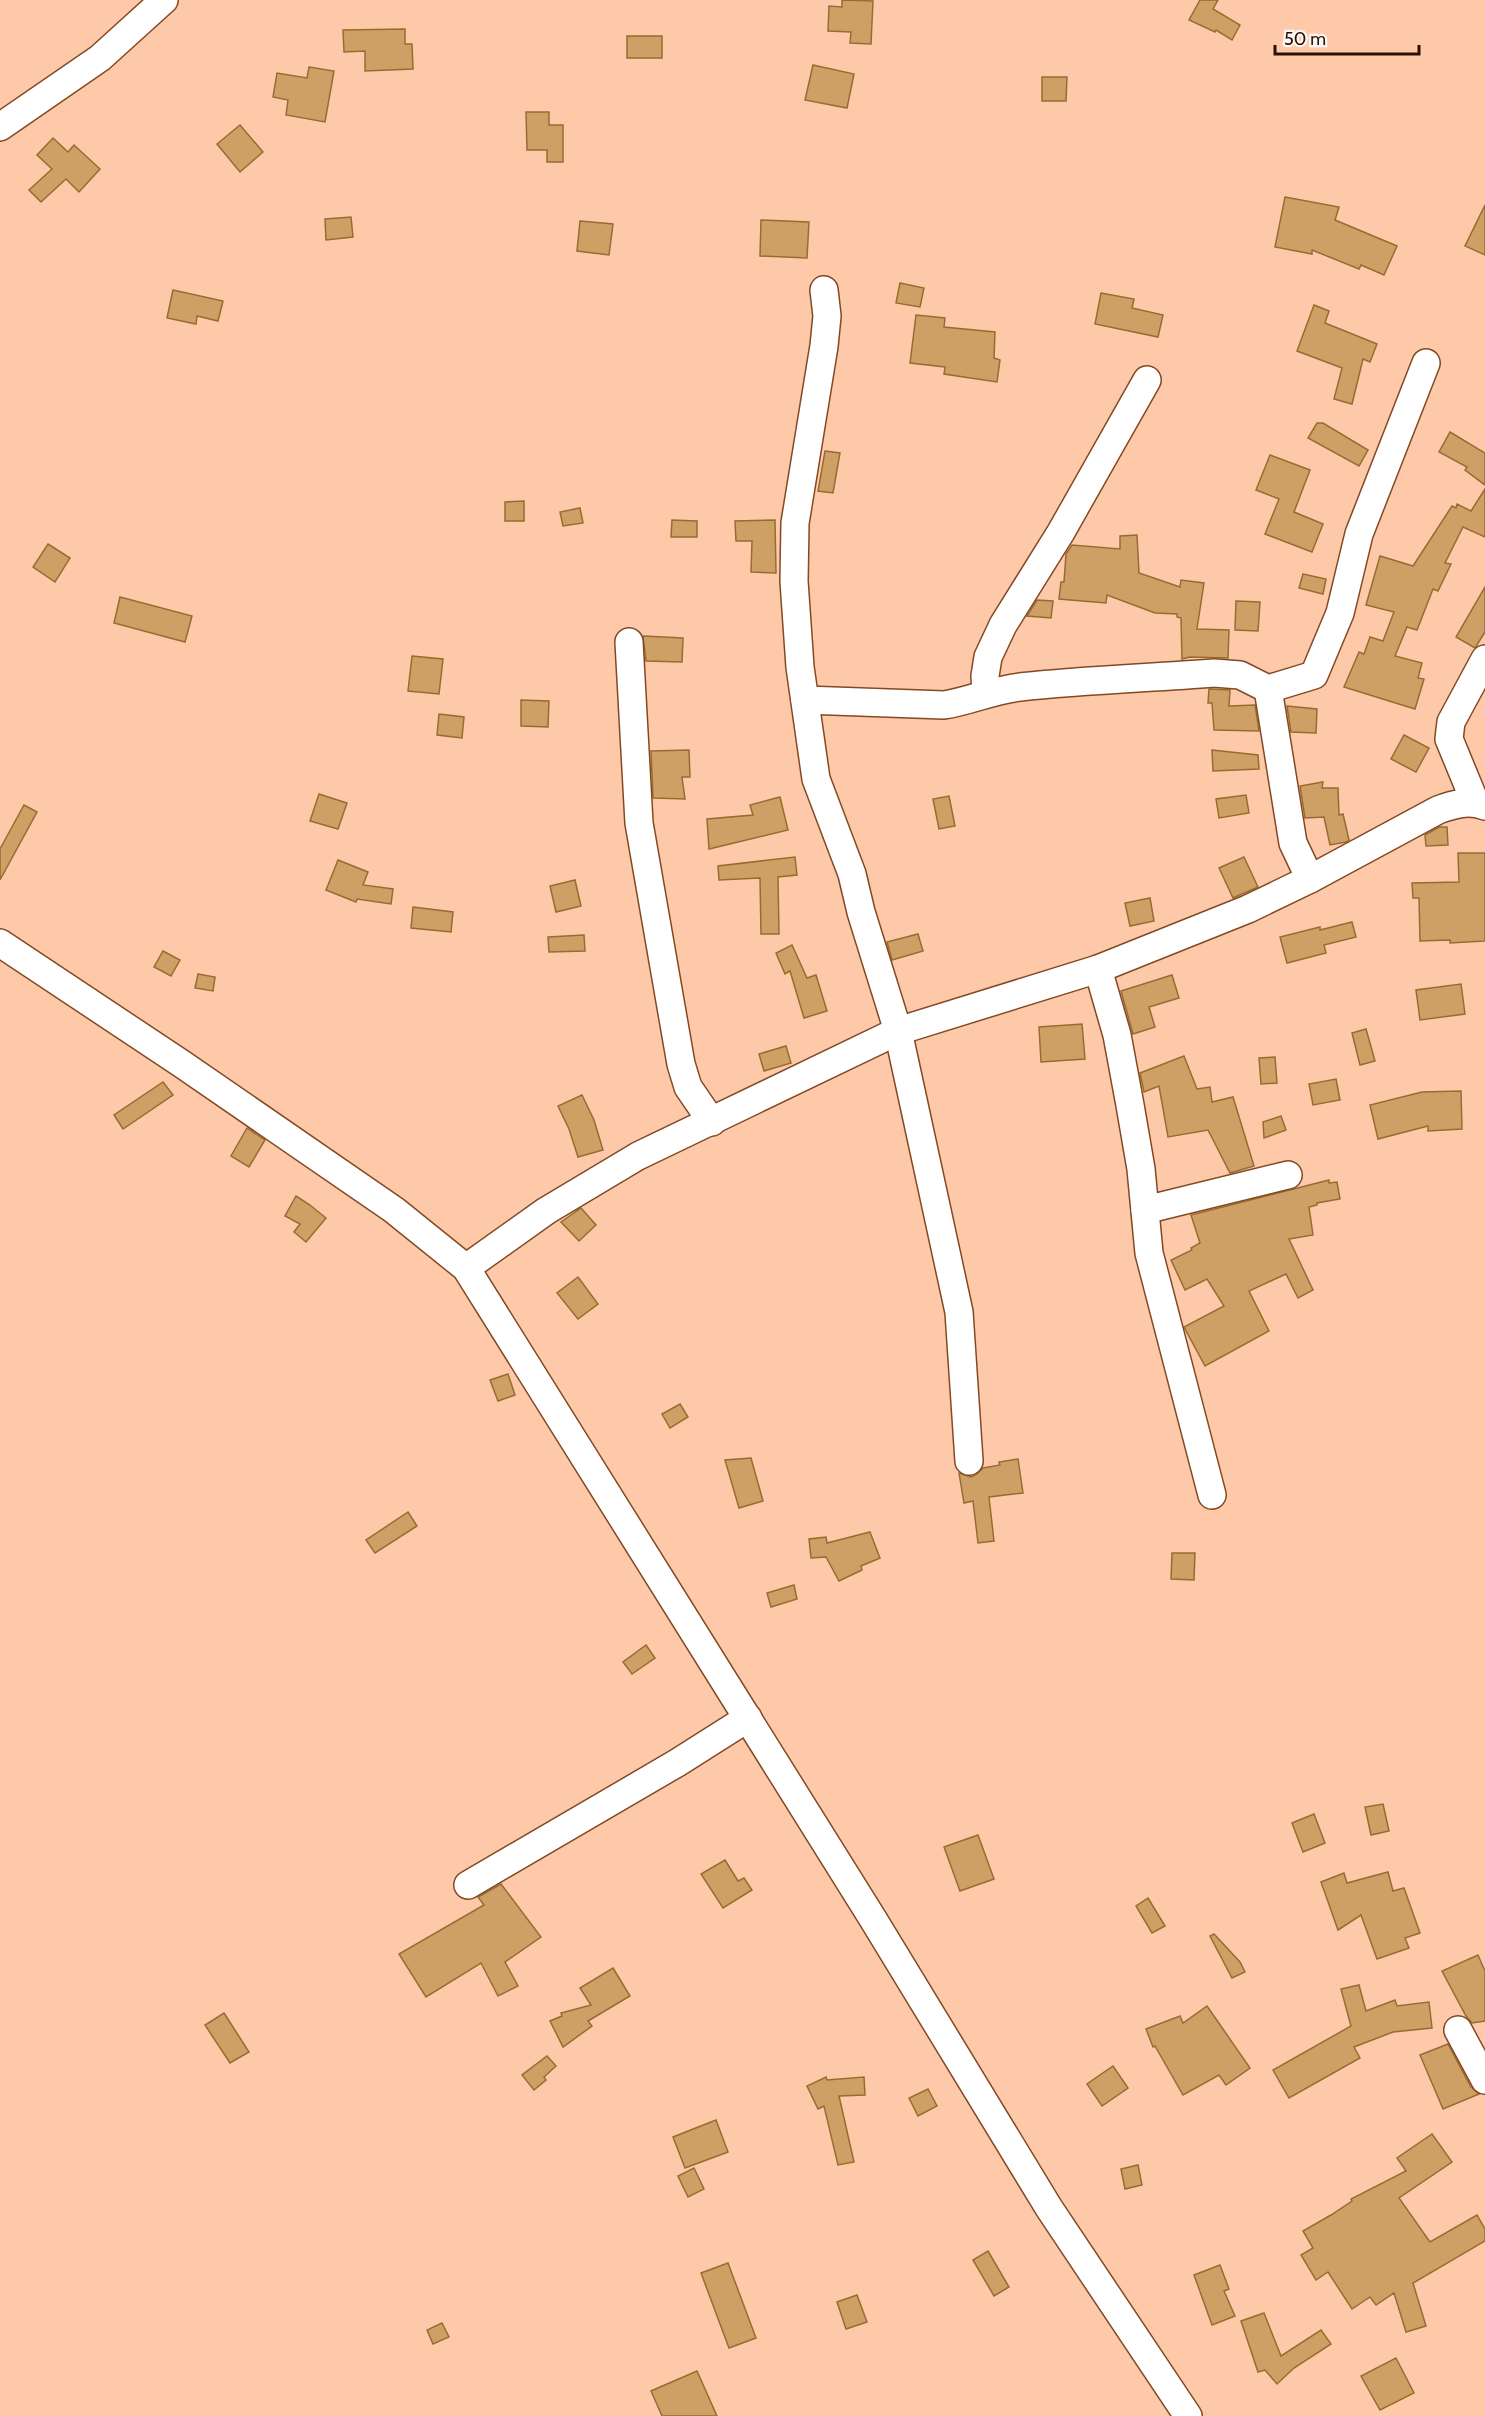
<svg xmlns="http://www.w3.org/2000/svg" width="1485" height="2416" font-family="Cabin,sans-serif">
  <rect width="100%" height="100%" fill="#fec9a9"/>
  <g fill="#cea065" stroke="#986c31" stroke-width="1.5">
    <polygon points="842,0 873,1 871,44 850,43 851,32 828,31 829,6 842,7"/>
    <polygon points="1200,0 1218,0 1213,9 1240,25 1232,40 1216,30 1215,32 1189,20"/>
    <polygon points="405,29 405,44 412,44 413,69 365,71 365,51 344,52 343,30"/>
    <rect x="627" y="36" width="35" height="22"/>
    <polygon points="813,65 854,74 847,108 805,100"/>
    <polygon points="309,67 334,71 325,122 286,115 288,100 273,97 277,73 307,78"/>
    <polygon points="1042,77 1067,77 1066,101 1042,101"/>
    <polygon points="526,112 549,112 549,125 563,125 563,162 547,162 547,150 527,150"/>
    <polygon points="240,125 263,152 240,172 217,144"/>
    <polygon points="53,138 68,152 74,145 100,169 79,192 66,179 41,202 29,190 52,169 37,155"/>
    <polygon points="1285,197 1339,207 1335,220 1397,246 1384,275 1361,265 1359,269 1312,250 1312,254 1275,247"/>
    <polygon points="1485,205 1485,255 1465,246"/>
    <polygon points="351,217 353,237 326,240 325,219"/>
    <polygon points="761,220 809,222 807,258 760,256"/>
    <polygon points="580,221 613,224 609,255 577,251"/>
    <polygon points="900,283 924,288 920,307 896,303"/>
    <polygon points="173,290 223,301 218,321 197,316 196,324 167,318"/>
    <polygon points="1101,293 1134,299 1132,308 1163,315 1158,337 1095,324"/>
    <polygon points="1314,305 1329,311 1325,323 1377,344 1370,362 1363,359 1352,404 1334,399 1342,368 1297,351"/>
    <polygon points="916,315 945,318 944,327 995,332 994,358 1000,360 997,382 944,374 945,367 910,363"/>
    <polygon points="1317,423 1323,423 1368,450 1359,466 1308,438"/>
    <polygon points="1450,432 1485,453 1485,485 1465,470 1467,467 1439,452"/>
    <polygon points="825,451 840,453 833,493 818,491"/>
    <polygon points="1270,455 1310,470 1294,512 1323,524 1312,552 1265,534 1279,499 1256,490"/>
    <polygon points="1485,489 1485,537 1463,527 1445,563 1451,564 1438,591 1433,589 1417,630 1407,627 1395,656 1422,663 1418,678 1424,679 1415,709 1344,687 1359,652 1364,654 1370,637 1383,641 1394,612 1366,605 1380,556 1413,566 1452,506 1456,508 1457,504 1471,511"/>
    <polygon points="524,501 524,521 505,521 505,502"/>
    <polygon points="580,508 583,523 563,526 560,512"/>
    <polygon points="672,520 697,521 697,537 671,537"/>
    <polygon points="775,520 776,573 751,572 752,541 736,541 735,521"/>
    <polygon points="1137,535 1139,573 1180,587 1181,580 1204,583 1197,629 1229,630 1228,658 1190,657 1182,659 1181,618 1177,617 1177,614 1155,613 1107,595 1106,603 1059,599 1061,582 1064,582 1066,554 1072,545 1120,549 1120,536"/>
    <polygon points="48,544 70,558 55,582 33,567"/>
    <polygon points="1303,574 1326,579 1323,594 1299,588"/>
    <polygon points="1485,587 1485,632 1475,648 1456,637"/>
    <polygon points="120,597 192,616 185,642 114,623"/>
    <polygon points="1037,600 1053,601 1051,618 1027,616"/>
    <polygon points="1236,601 1260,602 1258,631 1235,630"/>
    <polygon points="643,636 683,638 682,662 646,661"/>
    <polygon points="412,656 443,659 439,694 408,691"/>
    <polygon points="1209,689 1230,690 1229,706 1255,705 1259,731 1214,730 1212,703 1208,703"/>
    <polygon points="521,700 549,701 548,727 521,726"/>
    <polygon points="1287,706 1317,709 1316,733 1291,732"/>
    <polygon points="439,714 464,717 462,738 437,735"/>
    <polygon points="1404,735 1429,748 1416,772 1391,759"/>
    <polygon points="689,750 690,777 682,777 685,799 653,798 651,751"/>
    <polygon points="1212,750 1258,755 1259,769 1213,771"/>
    <polygon points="1323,782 1322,788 1338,788 1339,815 1343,814 1349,840 1346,842 1330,845 1324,817 1305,818 1300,786"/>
    <polygon points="319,794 347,803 338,829 310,821"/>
    <polygon points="1246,795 1249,813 1219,818 1216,799"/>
    <polygon points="949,796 955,826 939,829 933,799"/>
    <polygon points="780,797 788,830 709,849 707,819 753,815 750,805"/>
    <polygon points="24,805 37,812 0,880 0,849"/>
    <polygon points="1439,827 1447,827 1448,845 1426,846 1425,835"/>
    <polygon points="1458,853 1485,853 1485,941 1450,943 1450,940 1420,941 1419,898 1413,898 1412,883 1459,882"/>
    <polygon points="795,857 797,875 778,877 779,934 761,934 760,878 719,880 718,866"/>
    <polygon points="1244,857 1258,887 1233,898 1219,868"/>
    <polygon points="338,860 368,872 363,885 393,889 391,904 357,899 356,902 326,890"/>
    <polygon points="575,880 581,906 556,912 550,886"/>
    <polygon points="1150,898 1154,921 1130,926 1125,903"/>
    <polygon points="413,907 453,912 451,932 411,928"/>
    <polygon points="1352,922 1356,937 1324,945 1326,953 1287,963 1280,937 1320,927 1320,930"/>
    <polygon points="918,934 923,951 892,960 887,942"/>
    <polygon points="584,935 585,951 549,952 548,937"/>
    <polygon points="792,945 807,978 816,975 827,1011 804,1018 790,971 785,974 776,953"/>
    <polygon points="163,951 180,960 171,976 154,967"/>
    <polygon points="198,974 215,977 213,991 195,988"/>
    <polygon points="1172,975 1179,998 1149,1007 1155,1027 1133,1034 1121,991"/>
    <polygon points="1461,984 1465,1014 1420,1020 1416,990"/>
    <polygon points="1082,1024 1085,1059 1041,1062 1039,1027"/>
    <polygon points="1366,1029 1375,1061 1360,1065 1352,1033"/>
    <polygon points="786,1046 791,1063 764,1071 759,1054"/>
    <polygon points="1184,1056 1197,1089 1210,1087 1212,1102 1233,1097 1254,1166 1230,1173 1208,1130 1168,1137 1159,1086 1144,1092 1140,1073"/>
    <polygon points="1275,1057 1277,1083 1261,1084 1259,1058"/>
    <polygon points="1336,1079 1340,1100 1313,1105 1309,1084"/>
    <polygon points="163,1082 173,1095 123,1129 114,1115"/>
    <polygon points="1461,1091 1462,1129 1428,1131 1428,1126 1378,1139 1370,1105 1422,1092"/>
    <polygon points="582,1095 594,1120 603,1150 578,1157 569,1129 558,1106"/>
    <polygon points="1281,1116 1286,1130 1264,1138 1263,1122"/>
    <polygon points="247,1128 265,1140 249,1167 231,1156"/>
    <polygon points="1329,1180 1329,1183 1337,1182 1340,1199 1317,1203 1317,1205 1309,1207 1313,1235 1289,1239 1313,1290 1298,1298 1286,1274 1249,1291 1269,1331 1205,1366 1184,1327 1224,1306 1207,1279 1185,1290 1171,1260 1192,1250 1191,1248 1200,1243 1191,1215"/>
    <polygon points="296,1196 310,1205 326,1218 306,1242 294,1232 300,1224 285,1216"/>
    <polygon points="581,1208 596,1225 579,1241 561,1222"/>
    <polygon points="578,1277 598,1304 578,1319 557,1293"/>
    <polygon points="508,1374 515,1395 498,1401 490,1380"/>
    <polygon points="680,1404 688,1417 670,1428 662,1414"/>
    <polygon points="751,1458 763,1501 739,1508 725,1460"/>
    <polygon points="1018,1459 1023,1493 989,1497 994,1541 978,1543 973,1501 964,1503 959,1473 971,1477 977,1474 983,1468 1000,1465 999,1462"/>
    <polygon points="408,1512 417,1526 375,1553 366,1540"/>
    <polygon points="870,1532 880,1558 861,1566 862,1570 839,1581 826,1557 811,1558 809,1539 826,1537 827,1543"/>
    <polygon points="1172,1553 1195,1553 1194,1580 1171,1579"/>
    <polygon points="794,1585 797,1599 771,1607 767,1593"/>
    <polygon points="646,1645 655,1658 632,1674 623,1662"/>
    <polygon points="1383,1804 1389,1831 1371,1835 1365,1807"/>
    <polygon points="1314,1814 1325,1843 1303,1852 1292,1823"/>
    <polygon points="978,1835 994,1879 960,1891 944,1847"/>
    <polygon points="725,1860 738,1881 744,1878 752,1890 723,1908 701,1874"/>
    <polygon points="1388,1872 1393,1891 1404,1888 1420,1933 1405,1938 1409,1948 1377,1959 1361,1915 1338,1930 1321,1882 1344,1873 1347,1883"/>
    <polygon points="501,1884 541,1937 505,1962 518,1986 498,1996 481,1963 426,1997 399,1954 484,1905 478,1897"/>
    <polygon points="1148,1898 1165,1926 1152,1933 1136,1906"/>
    <polygon points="1214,1934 1240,1962 1245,1972 1232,1978 1210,1936"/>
    <polygon points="1478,1955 1485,1971 1485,2021 1472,2023 1466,2016 1442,1971"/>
    <polygon points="613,1968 630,1996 588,2021 592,2026 563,2047 550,2021 562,2016 561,2013 591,2005 580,1988"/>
    <polygon points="1359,1985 1366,2011 1395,2000 1397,2006 1429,2002 1432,2028 1393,2032 1354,2047 1360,2058 1289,2098 1273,2070 1351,2026 1341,1989"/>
    <polygon points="1207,2006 1250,2068 1226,2085 1219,2075 1183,2095 1155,2046 1153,2047 1146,2029 1180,2016 1183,2023"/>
    <polygon points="224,2013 249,2052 230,2063 205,2025"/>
    <polygon points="1448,2044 1471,2087 1479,2094 1443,2109 1420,2055"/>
    <polygon points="547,2056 556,2066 544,2077 546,2080 534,2090 522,2075"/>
    <polygon points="1113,2066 1128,2088 1102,2106 1087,2084"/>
    <polygon points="826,2077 827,2080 864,2077 865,2095 839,2096 854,2162 838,2165 824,2106 818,2109 807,2086"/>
    <polygon points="928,2089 937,2106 918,2116 909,2098"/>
    <polygon points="716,2120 728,2152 685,2168 673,2137"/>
    <polygon points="1432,2134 1452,2162 1399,2198 1430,2242 1477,2215 1485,2229 1485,2241 1413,2283 1426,2326 1406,2332 1394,2293 1376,2305 1370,2297 1352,2309 1328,2272 1316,2280 1301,2255 1313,2248 1303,2231 1331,2215 1352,2201 1351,2199 1406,2171 1397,2158"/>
    <polygon points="1138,2165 1142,2185 1125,2189 1121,2169"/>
    <polygon points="694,2168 704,2189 688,2197 678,2176"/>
    <polygon points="988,2251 1009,2287 994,2296 973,2260"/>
    <polygon points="728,2263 756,2338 729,2348 701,2273"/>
    <polygon points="1220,2265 1229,2289 1224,2291 1235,2316 1212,2325 1194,2275"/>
    <polygon points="857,2295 867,2322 846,2329 837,2302"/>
    <polygon points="1264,2313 1281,2356 1321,2330 1331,2344 1294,2368 1277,2384 1265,2370 1258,2372 1241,2321"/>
    <polygon points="442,2323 449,2337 433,2344 427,2330"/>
    <polygon points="1396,2358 1414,2393 1380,2410 1361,2376"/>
    <polygon points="697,2371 717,2416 662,2416 651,2391"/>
  </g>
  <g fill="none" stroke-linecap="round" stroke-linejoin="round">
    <g stroke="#824923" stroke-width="30">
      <g id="minor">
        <polyline points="0,127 100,58 164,0"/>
        <polyline points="824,290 827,316 824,346 795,523 794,581 800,667 816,779 852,874 861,912 898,1031 959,1312 969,1461"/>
        <polyline points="629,642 639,823 681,1064 688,1087 712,1122"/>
        <polyline points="1268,689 1293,843 1310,879"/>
        <polyline points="986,693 985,676 988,657 1003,625 1061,532 1147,380"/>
        <path d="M 805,700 L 944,705 C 970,701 993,690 1020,687 C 1084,680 1149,678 1214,673 L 1240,675 L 1268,689 L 1314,675 L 1340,613 L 1359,534 L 1426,363"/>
        <polyline points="1475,802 1449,739 1451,722 1485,659"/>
        <polyline points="0,943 182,1064 394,1210 466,1268 873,1919 1049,2208 1188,2416"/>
        <polyline points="1098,969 1117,1035 1130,1105 1141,1169 1149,1253 1212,1495"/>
        <polyline points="1145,1210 1288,1175"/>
        <path d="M 466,1268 L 546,1211 L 638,1156 L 898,1031 L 1098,969 L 1248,909 L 1310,879 L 1438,810 C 1454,804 1469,800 1485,806"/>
        <polyline points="468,1885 677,1763 748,1718"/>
        <polyline points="1458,2030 1485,2080"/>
      </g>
    </g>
    <use href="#minor" stroke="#fff" stroke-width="27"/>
  </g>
  <path d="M1275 45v9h144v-9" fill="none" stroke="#291203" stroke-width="3"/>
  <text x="1284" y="45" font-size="18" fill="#291203" stroke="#fcf5f1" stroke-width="4.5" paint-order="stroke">50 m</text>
</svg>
